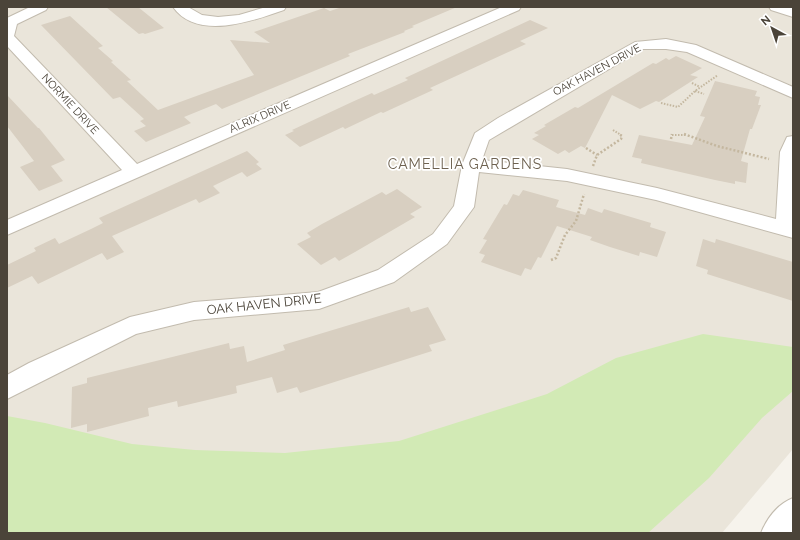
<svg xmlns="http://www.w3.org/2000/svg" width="800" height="540" font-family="Raleway,sans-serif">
  <rect width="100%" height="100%" fill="#f6f3ec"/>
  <polygon fill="#eae5da" points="7,7 793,7 793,449 722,533 7,533"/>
  <polygon fill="#d2eab5" points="703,334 793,347 793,391 762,418 709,478 648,533 7,533 7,416 45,423 132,444 195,450 285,453 399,441 547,394 616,358"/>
  <g fill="#d8cfc1">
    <polygon points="106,7 138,7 164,28 145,34 143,33 139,34"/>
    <polygon points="342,7 457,7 412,26 414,27 404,31 405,32 348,54 350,56 314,71 222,109 216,104 184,117 191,123 146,142 134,131 146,126 140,121 144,119 120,97 113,99 41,25 70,16 103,46 98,48 113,61 111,62 131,80 127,81 158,110 254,75 230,40 270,43 254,32 324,8 330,11"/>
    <polygon points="530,20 548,28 520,41 526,44 430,88 433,90 383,113 381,112 345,129 343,127 300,147 285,135 294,131 292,130 352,102 372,93 374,95 408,80 405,78"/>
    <polygon points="676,56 702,68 690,75 698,77 659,102 656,101 640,109 612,95 585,148 581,146 569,153 565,150 558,154 532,139 539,135 534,133 546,126 544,125 575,107 578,108 653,63 656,64 666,58 669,60"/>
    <polygon points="715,81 757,91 755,96 760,97 758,105 761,105 752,129 750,129 741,161 748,163 746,183 735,181 735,184 715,180 641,163 642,159 632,157 639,135 692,145 705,117 700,116"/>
    <polygon points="7,95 38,128 39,128 65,160 51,166 63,181 39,191 20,167 34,161 7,126"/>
    <polygon points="247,151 259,162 256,164 262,169 247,177 242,172 213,186 220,193 199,203 196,199 112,236 124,252 107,260 102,253 38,284 32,276 7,288 7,265 36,251 34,248 55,238 59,244 91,229 103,223 99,218"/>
    <polygon points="397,189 422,207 410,214 415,217 355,252 339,261 335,257 321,265 297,244 311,237 307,233 322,224 382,192 386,195"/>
    <polygon points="523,190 559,200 556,207 585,215 588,208 602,213 604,209 651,223 650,227 666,232 657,257 640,252 639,256 610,247 590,240 592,237 557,226 541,258 538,257 531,270 525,268 521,276 481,262 485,255 479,253 487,240 483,239 504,204 507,205 513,194 519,196"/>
    <polygon points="703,239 715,243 716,239 793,262 793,301 707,274 708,270 696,266"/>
    <polygon points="409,307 411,312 428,307 446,340 429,345 432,351 300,393 297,387 277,393 272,377 236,386 237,393 178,407 177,401 148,408 149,416 122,423 87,432 87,424 71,428 72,387 87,383 87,378 229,343 230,349 244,346 247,362 285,350 283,345"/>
  </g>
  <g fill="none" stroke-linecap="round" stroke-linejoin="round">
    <g stroke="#c2bbae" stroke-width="2">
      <g id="minor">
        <polygon points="30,7 48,7 46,10 17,24 14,36 137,164 502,7 521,7 519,10 7,235 7,220 122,170 7,46 7,18"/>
        <path d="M 173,7 L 188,7 L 202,15 L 218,17 L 239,15 L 266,7 L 286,7 L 284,10 C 253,21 197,41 173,7 Z"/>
        <polygon points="769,7 793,8 793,17 771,10"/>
        <polygon points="666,39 696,45 793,87 793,98 687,52 666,49 643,49 489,140 482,160 567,169 657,188 776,219 780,152 787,137 793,136 793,238 656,200 567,181 479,172 474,207 447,244 394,282 319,309 194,320 136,334 7,399 7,375 29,363 130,317 194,302 318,292 378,270 433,234 454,206 462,165 475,133 498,118 635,42"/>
        <path d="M 793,498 L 793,533 L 761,533 C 767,518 778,504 793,498 Z"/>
      </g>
    </g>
    <g stroke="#c4b79f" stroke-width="2" stroke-dasharray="1.5 1.5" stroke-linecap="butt">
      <polyline points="692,83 700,87"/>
      <polyline points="695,91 704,94"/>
      <polyline points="661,103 678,107 695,91 718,75"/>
      <polyline points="613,130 621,135"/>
      <polyline points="672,135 687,135"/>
    </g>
    <g stroke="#c4b79f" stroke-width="2.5" stroke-dasharray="2 2" stroke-linecap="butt">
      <polyline points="684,134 717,146 769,159"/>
      <polyline points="671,139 672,134"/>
      <polyline points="586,148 597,155"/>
      <polyline points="593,166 597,155 621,139 622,136 619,134"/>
      <polyline points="551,260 556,258 565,235 576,221 584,194"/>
    </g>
    <use href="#minor" fill="#fff" fill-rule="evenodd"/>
  </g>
  <g text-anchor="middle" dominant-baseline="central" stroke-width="3.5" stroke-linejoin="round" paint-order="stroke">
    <g font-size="11" fill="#4b4439" stroke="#fff">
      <text transform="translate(597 70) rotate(-28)">OAK HAVEN DRIVE</text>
      <text transform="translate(70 104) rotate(47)">NORMIE DRIVE</text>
      <text transform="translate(260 117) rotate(-23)">ALRIX DRIVE</text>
    </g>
    <g font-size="13" fill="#4b4439" stroke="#fff">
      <text transform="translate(264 304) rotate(-6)">OAK HAVEN DRIVE</text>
    </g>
    <g font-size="14" letter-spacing="1" fill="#6e6250" stroke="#fff">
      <text x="465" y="164">CAMELLIA GARDENS</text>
    </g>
  </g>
  <rect width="800" height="540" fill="none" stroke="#4b4439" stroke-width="16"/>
  <g transform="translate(772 28) rotate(320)" stroke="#ffffff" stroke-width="3" paint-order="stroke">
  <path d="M0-3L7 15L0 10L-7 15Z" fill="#4b4439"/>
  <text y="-6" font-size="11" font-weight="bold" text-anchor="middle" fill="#4b4439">N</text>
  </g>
</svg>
